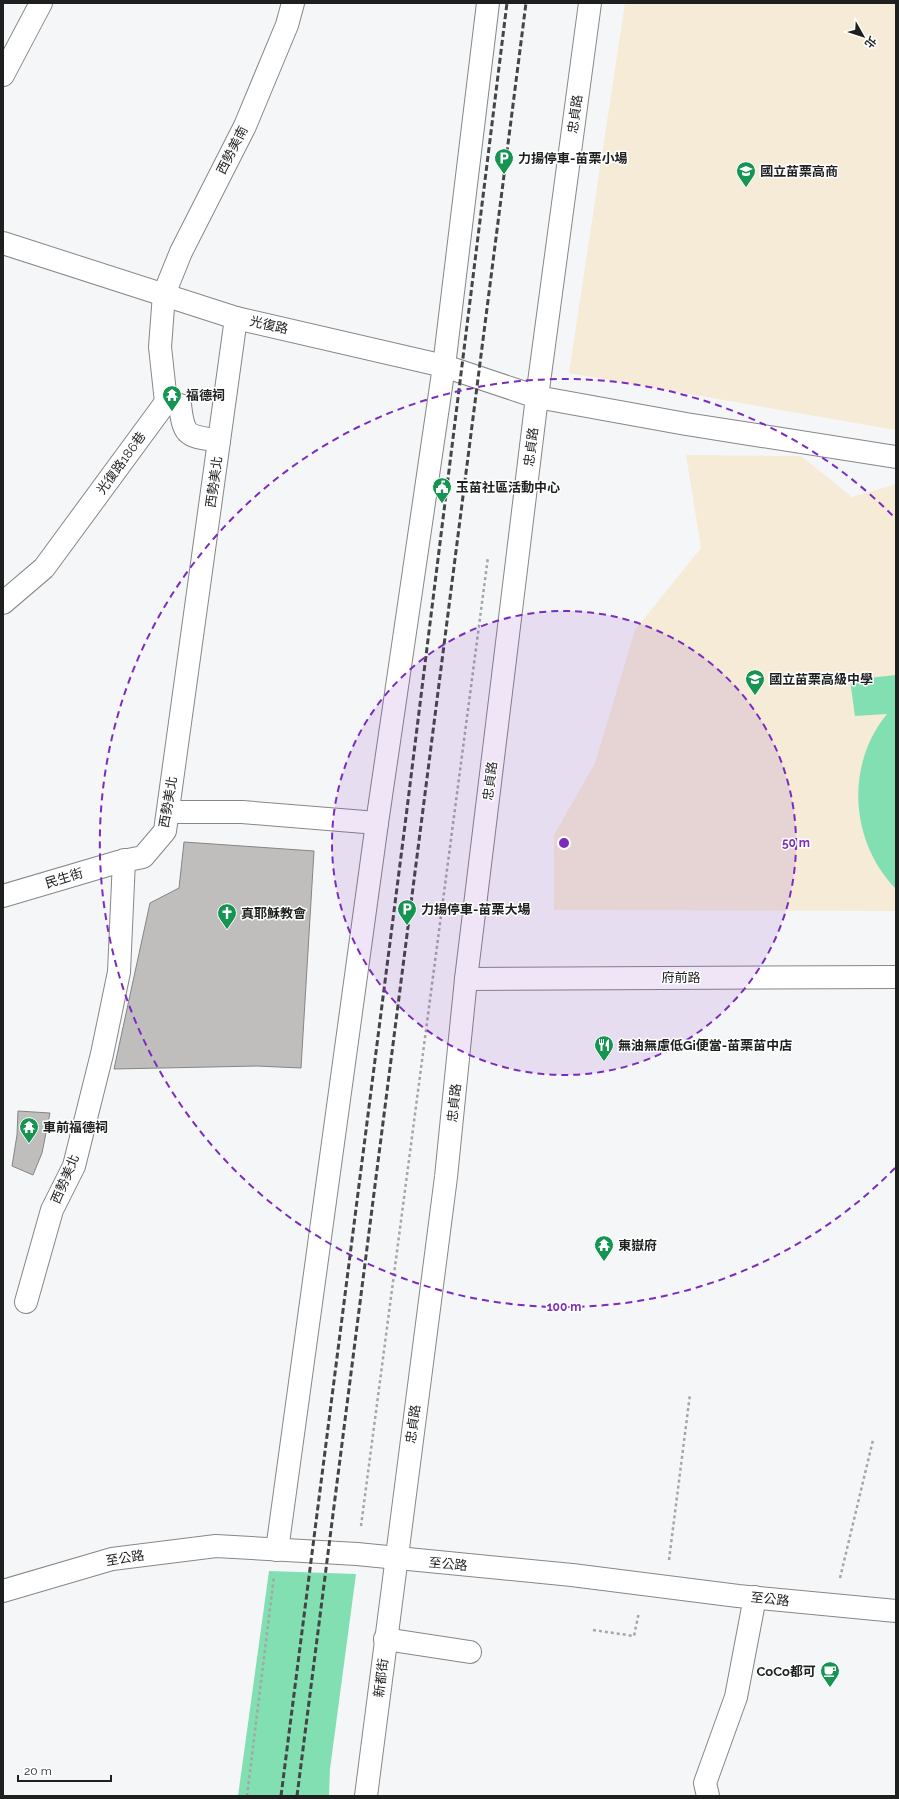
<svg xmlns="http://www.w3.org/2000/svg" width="899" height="1799" font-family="Raleway,'Noto Sans TC',sans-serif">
  <rect width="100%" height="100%" fill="#f5f6f8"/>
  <g fill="#f5ebd6">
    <polygon points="625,3 896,3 896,430 569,373"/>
    <polygon points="686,455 801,456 852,497 896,484 896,911 554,910 554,835 595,763 635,630 701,548"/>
  </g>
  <g fill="#82dfb2">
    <path d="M 896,675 L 896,889 C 850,842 845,765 887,714 L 855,716 L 850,680 Z"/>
    <polygon points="269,1571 356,1574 330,1769 329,1796 238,1796"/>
  </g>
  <g fill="#bfbebc" stroke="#868583">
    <polygon points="184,842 314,851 301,1068 257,1066 114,1069 150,903 179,888"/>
    <polygon points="18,1111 50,1113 42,1153 33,1175 12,1166 17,1135"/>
  </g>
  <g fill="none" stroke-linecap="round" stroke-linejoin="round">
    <g stroke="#868789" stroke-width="24">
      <g id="minor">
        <polyline points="3,75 41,3"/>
        <polyline points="3,243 236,318 444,366 537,397 686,424 896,457"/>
        <path d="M 166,402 L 180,405 C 184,439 188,435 219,441"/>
        <polyline points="3,603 44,568 166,402 160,347 164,294 181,252 245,126 287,25 293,3"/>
        <polyline points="168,812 242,812 377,823"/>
        <polyline points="3,896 118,862 143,857 165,831 236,318"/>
        <polyline points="466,979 896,977"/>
        <polyline points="26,1302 52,1210 74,1166 102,1054 119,972 124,860"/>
        <polyline points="277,1550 377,823 444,366 488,3"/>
        <polyline points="3,1591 112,1559 216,1546 357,1554 572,1575 738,1596 896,1611"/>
        <polyline points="385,1639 470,1652"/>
        <polyline points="366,1796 446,1177 466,979 537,397 590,3"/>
        <polyline points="708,1796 705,1783 736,1697 755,1597"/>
      </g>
    </g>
    <g stroke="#a5a6a7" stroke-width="2.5" stroke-dasharray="3 3" stroke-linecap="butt">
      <polyline points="361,1526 488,557"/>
      <polyline points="669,1560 690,1394"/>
      <polyline points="840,1578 873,1440"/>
      <polyline points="593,1630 634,1636 639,1612"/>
      <polyline points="247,1796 274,1576"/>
    </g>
    <use href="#minor" stroke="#fff" stroke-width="22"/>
    <g stroke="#444545" stroke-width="3" stroke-dasharray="6 3" stroke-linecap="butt">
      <polyline points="281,1796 405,825 507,3"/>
      <polyline points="297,1796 526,3"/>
    </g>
  </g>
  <circle cx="564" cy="843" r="232" fill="#7b2cbf" fill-opacity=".12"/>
  <g fill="none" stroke="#7b2cbf" stroke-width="2" stroke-dasharray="7 5">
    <circle cx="564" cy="843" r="232"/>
    <path d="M895 1168A464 464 0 1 1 895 518"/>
  </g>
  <defs>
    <g id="parking-pin" transform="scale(1)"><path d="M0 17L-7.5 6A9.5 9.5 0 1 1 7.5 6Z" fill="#169451" stroke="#fff"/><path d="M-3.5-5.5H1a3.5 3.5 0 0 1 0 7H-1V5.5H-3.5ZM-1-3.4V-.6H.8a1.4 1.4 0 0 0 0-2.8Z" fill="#fff"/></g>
    <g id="school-pin" transform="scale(1)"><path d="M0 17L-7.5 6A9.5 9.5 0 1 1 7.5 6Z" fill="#169451" stroke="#fff"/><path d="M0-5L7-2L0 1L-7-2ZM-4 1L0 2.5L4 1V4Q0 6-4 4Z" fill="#fff"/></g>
    <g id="temple-pin" transform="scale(1)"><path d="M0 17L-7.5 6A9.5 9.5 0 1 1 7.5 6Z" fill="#169451" stroke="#fff"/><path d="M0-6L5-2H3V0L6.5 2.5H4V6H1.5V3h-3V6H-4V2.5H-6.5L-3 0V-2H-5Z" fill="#fff"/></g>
    <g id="civic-pin" transform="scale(1)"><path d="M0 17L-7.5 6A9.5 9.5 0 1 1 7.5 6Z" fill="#169451" stroke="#fff"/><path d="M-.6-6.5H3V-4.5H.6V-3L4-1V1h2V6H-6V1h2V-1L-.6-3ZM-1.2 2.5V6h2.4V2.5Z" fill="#fff"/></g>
    <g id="church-pin" transform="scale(1)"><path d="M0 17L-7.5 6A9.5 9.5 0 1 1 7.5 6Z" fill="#169451" stroke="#fff"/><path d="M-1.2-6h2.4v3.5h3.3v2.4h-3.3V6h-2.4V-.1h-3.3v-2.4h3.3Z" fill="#fff"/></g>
    <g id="restaurant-pin" transform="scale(1)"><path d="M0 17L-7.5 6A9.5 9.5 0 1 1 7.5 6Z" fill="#169451" stroke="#fff"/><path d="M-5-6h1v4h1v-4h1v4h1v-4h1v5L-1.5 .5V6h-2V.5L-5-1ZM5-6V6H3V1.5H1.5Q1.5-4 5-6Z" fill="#fff"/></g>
    <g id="cafe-pin" transform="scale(1)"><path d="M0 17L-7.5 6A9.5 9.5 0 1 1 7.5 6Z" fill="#169451" stroke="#fff"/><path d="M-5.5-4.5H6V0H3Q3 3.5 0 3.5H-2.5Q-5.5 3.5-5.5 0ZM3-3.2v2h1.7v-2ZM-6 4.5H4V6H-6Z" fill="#fff"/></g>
  </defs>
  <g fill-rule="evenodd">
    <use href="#parking-pin" x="504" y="158"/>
    <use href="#school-pin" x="746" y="171"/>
    <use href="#temple-pin" x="172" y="395"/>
    <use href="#civic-pin" x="442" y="487"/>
    <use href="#school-pin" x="755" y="679"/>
    <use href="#parking-pin" x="407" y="909"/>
    <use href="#church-pin" x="227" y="913"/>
    <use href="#restaurant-pin" x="604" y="1045"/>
    <use href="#temple-pin" x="29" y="1127"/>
    <use href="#temple-pin" x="604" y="1245"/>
    <use href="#cafe-pin" x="830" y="1671"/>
  </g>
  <g text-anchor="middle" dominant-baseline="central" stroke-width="3" stroke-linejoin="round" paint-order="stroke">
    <g font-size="13" fill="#1e1f1f" stroke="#fff">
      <text transform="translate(575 114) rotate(-82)">忠貞路</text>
      <text transform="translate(232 150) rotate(-63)">西勢美南</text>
      <text transform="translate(269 325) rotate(13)">光復路</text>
      <text transform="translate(531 447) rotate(-83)">忠貞路</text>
      <text transform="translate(121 463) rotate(-54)">光復路186巷</text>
      <text transform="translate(214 482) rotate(-82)">西勢美北</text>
      <text transform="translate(490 781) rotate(-83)">忠貞路</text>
      <text transform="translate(168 802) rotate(-80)">西勢美北</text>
      <text transform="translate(64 878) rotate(-17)">民生街</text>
      <text x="681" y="977">府前路</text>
      <text transform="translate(454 1103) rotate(-84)">忠貞路</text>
      <text transform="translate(65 1179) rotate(-67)">西勢美北</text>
      <text transform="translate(413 1424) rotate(-82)">忠貞路</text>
      <text transform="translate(125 1558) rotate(-9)">至公路</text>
      <text transform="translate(448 1564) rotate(5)">至公路</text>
      <text transform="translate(770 1599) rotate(6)">至公路</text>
      <text transform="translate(381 1678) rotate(-83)">新都街</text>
    </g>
    <g font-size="13" font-weight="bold" fill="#1e1f1f" stroke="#fff" text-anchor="start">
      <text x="518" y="158">力揚停車-苗栗小場</text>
      <text x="760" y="171">國立苗栗高商</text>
      <text x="186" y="395">福德祠</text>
      <text x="456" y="487">玉苗社區活動中心</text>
      <text x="769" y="679">國立苗栗高級中學</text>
      <text x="421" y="909">力揚停車-苗栗大場</text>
      <text x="241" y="913">真耶穌教會</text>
      <text x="618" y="1045">無油無慮低Gi便當-苗栗苗中店</text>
      <text x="43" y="1127">車前福德祠</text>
      <text x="618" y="1245">東嶽府</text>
      <text x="816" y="1671" text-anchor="end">CoCo都可</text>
    </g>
  </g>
  <circle cx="564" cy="843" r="6" fill="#7b2cbf" stroke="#fff" stroke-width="2"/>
  <g font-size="12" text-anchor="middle" font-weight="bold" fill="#7b2cbf" stroke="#fff" stroke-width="3" stroke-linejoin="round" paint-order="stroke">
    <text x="796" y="847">50 m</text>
    <text x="564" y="1311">100 m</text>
  </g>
  <rect width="899" height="1799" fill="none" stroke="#1e1f1f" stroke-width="8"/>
  <g transform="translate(863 36) rotate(129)" stroke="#ffffff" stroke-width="3" paint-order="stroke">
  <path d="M0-3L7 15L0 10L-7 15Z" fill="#1e1f1f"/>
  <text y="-6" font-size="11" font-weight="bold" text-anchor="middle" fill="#1e1f1f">北</text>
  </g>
  <path d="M18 1775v6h93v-6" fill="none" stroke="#1e1f1f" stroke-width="2"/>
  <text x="24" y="1775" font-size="12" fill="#1e1f1f" stroke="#ffffff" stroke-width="3" paint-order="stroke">20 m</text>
</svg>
